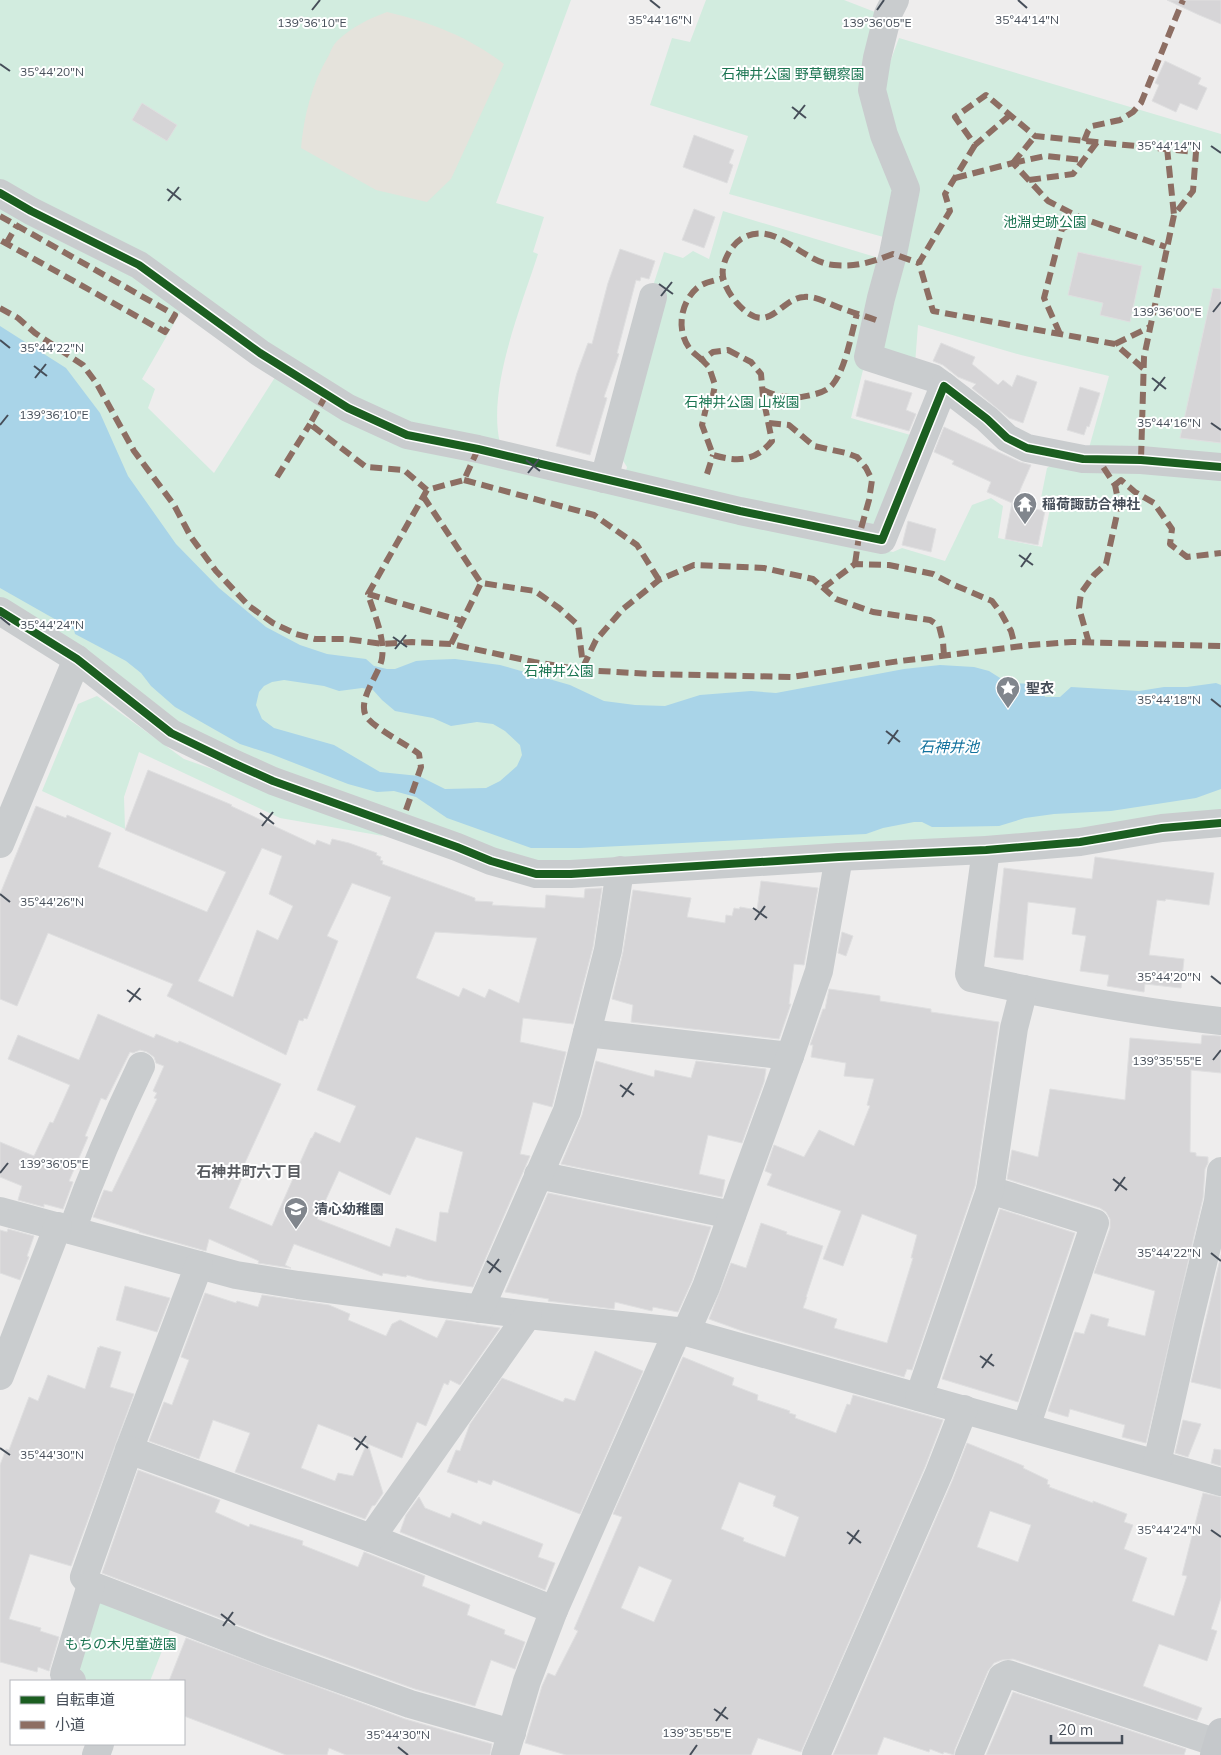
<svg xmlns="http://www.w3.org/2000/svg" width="1221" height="1755" font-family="Mulish,'Noto Sans JP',sans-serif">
  <rect width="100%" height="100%" fill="#eeeded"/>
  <g fill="#d2ecdf">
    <path d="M 0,0 L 571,0 L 496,203 L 544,217 L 533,252 L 538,254 C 521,307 487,389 500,443 L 624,478 L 627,467 L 622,459 L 652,289 L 664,252 L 683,258 L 693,251 L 709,259 L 723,211 L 882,259 L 857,359 L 863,370 L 851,418 L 914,436 L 885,550 L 893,552 L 902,548 L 945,561 L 972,505 L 991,498 L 1003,506 L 998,538 L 1042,547 L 1050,509 L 1041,498 L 1047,468 L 1060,459 L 1221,470 L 1221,819 L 1080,838 L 537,864 L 277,773 L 174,723 L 0,602 L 0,202 L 180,304 L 180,313 L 142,379 L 155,389 L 148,408 L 214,473 L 279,371 L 162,288 L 0,197 Z"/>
    <polygon points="706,0 844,0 875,12 898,187 887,238 729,194 748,136 650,105 672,38 690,42"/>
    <polygon points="899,38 1221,134 1221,456 1089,448 1109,376 1021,355 918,325 915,364 884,355 884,316 913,189 880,89"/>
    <polygon points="97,696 184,759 367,824 383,836 280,818 139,752 124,797 125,829 42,791 78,704"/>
    <polygon points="105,1597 173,1623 150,1681 91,1681 77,1676 94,1604"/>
  </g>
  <path fill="#e5e3dc" d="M 387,12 C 430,22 469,37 504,64 L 451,179 L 427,202 L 376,190 L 301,148 C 304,115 312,83 329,55 C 331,50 333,45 337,41 C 352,27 368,19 387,12 Z"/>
  <path fill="#a9d4e8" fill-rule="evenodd" d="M 0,326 L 66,368 L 100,413 L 128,476 L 176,544 L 219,588 L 266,627 L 300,645 L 327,654 L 366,659 L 374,666 L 387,669 L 395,669 L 416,661 L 428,660 L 455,659 L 500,665 L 570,685 L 604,701 L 635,705 L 665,706 L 700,695 L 751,691 L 776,693 L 904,669 L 940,665 L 974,667 L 989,671 L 1008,683 L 1040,684 L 1045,697 L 1060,697 L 1071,687 L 1139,691 L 1164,687 L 1187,687 L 1216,683 L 1221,685 L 1221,789 L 1196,798 L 1111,811 L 1054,814 L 1025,818 L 999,826 L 944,827 L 932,827 L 922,822 L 914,822 L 883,828 L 866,834 L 580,848 L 531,848 L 447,818 L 416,797 L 394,791 L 377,792 L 348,784 L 271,754 L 240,744 L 175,707 L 151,686 L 141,673 L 126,661 L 75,634 L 74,630 L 0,588 ZM 284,680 L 324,686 L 339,691 L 362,688 L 373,690 L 382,700 L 395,711 L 433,718 L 451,726 L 477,722 L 493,724 L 505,731 L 520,745 L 522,755 L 517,766 L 500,781 L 486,788 L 445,789 L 419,776 L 380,772 L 334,745 L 274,728 L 262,719 L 256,705 L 259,692 L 264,686 L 272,682 Z"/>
  <g fill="#d6d5d7" stroke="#dfdfe0" fill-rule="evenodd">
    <polygon points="1167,0 1221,0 1221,24 1199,15"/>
    <polygon points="1165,61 1201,78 1198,84 1207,88 1197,110 1180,103 1176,112 1152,101 1159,85 1155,83"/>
    <polygon points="142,103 177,125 167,141 132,120"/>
    <polygon points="694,135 734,150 729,163 733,165 727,183 683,167"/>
    <polygon points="694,209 715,217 704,248 682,240"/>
    <polygon points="620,249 655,261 649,279 641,277 640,281 636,280 617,353 619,354 604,397 607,398 590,455 556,446 577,373 588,343 592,344 608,283"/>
    <polygon points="1078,252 1142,266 1130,322 1100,315 1103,303 1068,295"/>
    <polygon points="1213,288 1221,289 1221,443 1180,438"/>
    <polygon points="941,343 975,357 972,364 998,385 1003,380 1012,387 1017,375 1037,382 1023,423 1009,418 972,388 976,384 958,377 943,365 933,361"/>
    <polygon points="865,380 912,393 906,410 916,414 909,431 856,416"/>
    <polygon points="1080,387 1100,393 1089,427 1087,426 1084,435 1067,430"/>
    <polygon points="944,427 1020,462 1031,465 1017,497 1037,502 1035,509 1045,511 1038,545 1005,539 1012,503 987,492 991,482 952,464 954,461 934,452"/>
    <polygon points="908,521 936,529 931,552 902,545"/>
    <path d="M 148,770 L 232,805 L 231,806 L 315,845 L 317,840 L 330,845 L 332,839 L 349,843 L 377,853 L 376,855 L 381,857 L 380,860 L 383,861 L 382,864 L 475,898 L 475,901 L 493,902 L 492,905 L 545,908 L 546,895 L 584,898 L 585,889 L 602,888 L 593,947 L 573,1024 L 523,1018 L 520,1042 L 566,1052 L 552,1107 L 533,1102 L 520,1154 L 530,1156 L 473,1287 L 426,1280 L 407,1275 L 406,1277 L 383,1273 L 382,1276 L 294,1244 L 285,1265 L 291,1268 L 258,1263 L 259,1261 L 209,1239 L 206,1251 L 139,1232 L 139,1231 L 93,1217 L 104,1190 L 112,1192 L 157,1099 L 154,1098 L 157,1093 L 153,1091 L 164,1066 L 156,1063 L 154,1057 L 147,1052 L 140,1050 L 133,1053 L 130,1052 L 106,1100 L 101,1098 L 85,1136 L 88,1137 L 69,1181 L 73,1182 L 63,1209 L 44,1204 L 44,1207 L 18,1200 L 22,1186 L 0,1177 L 0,1142 L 34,1156 L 50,1122 L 53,1123 L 70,1085 L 8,1059 L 18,1035 L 79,1060 L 98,1014 L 154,1038 L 156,1034 L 178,1043 L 179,1041 L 281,1084 L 239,1176 L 242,1178 L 229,1208 L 272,1226 L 311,1138 L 312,1138 L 315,1132 L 340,1143 L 356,1106 L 317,1090 L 391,897 L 352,883 L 327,936 L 338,941 L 307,1019 L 304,1018 L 303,1021 L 299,1020 L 286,1055 L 167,996 L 173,984 L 48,933 L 17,1006 L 0,999 L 0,894 L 36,806 L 66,818 L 67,815 L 111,833 L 98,867 L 207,912 L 226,872 L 125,830 ZM 262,848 L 282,856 L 269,894 L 293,906 L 278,940 L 257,930 L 233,997 L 198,981 ZM 435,932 L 537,938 L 519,1003 L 489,989 L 485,998 L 463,988 L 459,997 L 416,978 ZM 416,1137 L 463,1152 L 448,1213 L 440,1212 L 436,1242 L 396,1228 L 390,1247 L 317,1219 L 339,1171 L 390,1195 Z"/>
    <polygon points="1095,857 1214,873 1209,905 1166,899 1165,901 1157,900 1149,955 1184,959 1181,988 1145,984 1144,992 1107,986 1109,975 1080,971 1086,936 1072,934 1076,908 1028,902 1023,960 994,957 1004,868 1092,879"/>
    <polygon points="761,881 818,888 804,965 794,964 789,1004 791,1004 779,1039 631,1022 633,1005 612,999 623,952 633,890 691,898 687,917 725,923 726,915 732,916 734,908 739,909 740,907 757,910"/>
    <polygon points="842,932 853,936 846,956 838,953"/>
    <polygon points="829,989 880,996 880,1001 931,1009 931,1012 999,1022 975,1186 912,1370 907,1369 904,1377 745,1332 709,1319 731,1263 746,1268 761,1223 787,1232 786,1234 823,1246 806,1297 807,1297 803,1308 837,1319 834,1328 887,1343 913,1258 911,1258 917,1235 862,1214 843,1266 823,1259 841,1211 767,1185 772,1174 765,1171 774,1145 804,1157 819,1130 854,1146 870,1106 867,1105 874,1079 844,1076 846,1063 811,1057 813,1045 810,1045 823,1009 825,1009"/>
    <polygon points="1202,1035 1221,1036 1221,1073 1191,1070 1190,1152 1196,1153 1196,1156 1208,1157 1208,1163 1205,1169 1203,1198 1146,1443 1122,1437 1125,1425 1070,1409 1068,1417 1048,1411 1075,1332 1084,1334 1091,1314 1109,1319 1107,1326 1145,1336 1155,1291 1094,1273 1110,1228 1110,1219 1106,1212 1100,1208 1007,1179 1012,1150 1038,1157 1050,1089 1125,1100 1130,1038 1201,1044"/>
    <polygon points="596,1061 654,1077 655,1070 691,1078 696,1061 766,1069 764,1082 742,1143 708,1135 699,1174 725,1180 722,1197 561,1164 582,1115"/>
    <polygon points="548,1193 711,1227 692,1281 678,1312 653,1307 652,1311 615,1302 614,1309 548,1301 549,1299 505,1292"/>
    <polygon points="1000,1209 1075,1233 1018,1402 942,1379"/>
    <polygon points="8,1229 34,1236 27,1256 29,1257 20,1280 0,1273 0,1230 7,1232"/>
    <polygon points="1221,1255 1221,1389 1191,1382"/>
    <polygon points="125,1286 170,1298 157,1332 116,1320"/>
    <path d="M 205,1293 L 236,1303 L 237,1301 L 258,1307 L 262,1295 L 329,1305 L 350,1314 L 348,1320 L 386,1336 L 392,1324 L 400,1320 L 437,1338 L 446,1320 L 500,1328 L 460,1385 L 450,1380 L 448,1385 L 444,1383 L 426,1426 L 417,1422 L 402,1458 L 368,1444 L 383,1493 L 375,1505 L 372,1506 L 365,1519 L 235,1472 L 250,1433 L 213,1420 L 199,1459 L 149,1441 L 164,1402 L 172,1405 L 189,1360 L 181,1357 ZM 318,1424 L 367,1443 L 353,1476 L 338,1473 L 335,1481 L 301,1468 Z"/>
    <polygon points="100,1346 121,1352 110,1387 134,1394 71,1566 30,1554 9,1619 41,1628 40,1631 59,1637 49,1671 38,1667 37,1672 0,1662 0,1465 6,1449 9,1450 29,1397 38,1401 48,1375 85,1389 98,1347 99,1348"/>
    <polygon points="595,1351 643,1371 580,1514 493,1480 491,1485 478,1480 477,1483 447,1472 456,1450 460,1451 470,1424 502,1378 563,1402 565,1398 575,1401"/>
    <path d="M 683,1357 L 734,1378 L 732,1385 L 758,1395 L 757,1400 L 790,1411 L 789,1413 L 796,1415 L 795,1418 L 836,1433 L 847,1404 L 850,1405 L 853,1395 L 943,1420 L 925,1467 L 801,1752 L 758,1738 L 751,1755 L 566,1755 L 525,1743 L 542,1686 L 548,1673 L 555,1676 L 578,1631 L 574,1629 L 622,1517 L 613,1514 ZM 739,1482 L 776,1496 L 773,1504 L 774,1504 L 773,1506 L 799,1517 L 785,1557 L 743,1541 L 744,1538 L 721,1529 ZM 639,1566 L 672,1580 L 654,1622 L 621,1608 Z"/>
    <polygon points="1183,1420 1201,1424 1188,1457 1175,1453"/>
    <path d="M 967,1443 L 1024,1466 L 1023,1468 L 1048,1480 L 1047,1484 L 1050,1485 L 1049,1487 L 1093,1503 L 1093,1501 L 1127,1514 L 1124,1522 L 1133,1525 L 1124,1549 L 1147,1558 L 1132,1601 L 1174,1616 L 1187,1576 L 1182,1575 L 1203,1493 L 1221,1497 L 1221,1598 L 1211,1629 L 1217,1631 L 1207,1661 L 1159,1644 L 1143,1686 L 1202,1708 L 1197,1720 L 1013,1659 L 1002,1660 L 994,1663 L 988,1671 L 955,1749 L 954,1755 L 944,1752 L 943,1754 L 930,1749 L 929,1752 L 884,1737 L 877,1755 L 833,1755 L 953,1479 ZM 990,1511 L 1031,1525 L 1018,1562 L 977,1547 Z"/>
    <polygon points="1214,1449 1221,1450 1221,1466 1211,1463"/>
    <polygon points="138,1470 220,1500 215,1512 249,1527 250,1524 303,1541 302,1545 358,1567 364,1552 425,1576 422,1586 470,1605 467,1615 505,1630 504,1634 525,1642 515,1669 491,1660 475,1706 415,1689 270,1637 102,1573"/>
    <polygon points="419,1497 425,1508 450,1518 452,1513 481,1525 483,1521 543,1544 538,1557 555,1563 545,1590 400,1532 406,1515"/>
    <polygon points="186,1638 405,1719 492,1744 490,1755 346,1755 329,1748 327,1755 286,1755 229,1733 184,1716 184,1681 169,1681"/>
    <polygon points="1013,1692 1186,1749 1184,1755 986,1755"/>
  </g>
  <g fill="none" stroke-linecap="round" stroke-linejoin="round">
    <g stroke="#c9ccce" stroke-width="28">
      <polyline points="895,0 888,14 877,58 872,90 884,135 906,189 893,254 881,298 868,357 933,378 944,386"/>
      <polyline points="0,193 31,211 139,265 260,353 348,408 407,435 478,449 740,511 882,540 944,386 987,419 1007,438 1027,448 1083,459 1141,460 1221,467"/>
      <polyline points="604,479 653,297"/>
      <polyline points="0,611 77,659 171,733 233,763 273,781 457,847 491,861 536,874 571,874 839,857 986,850 1080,842 1162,828 1221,823"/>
      <polyline points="0,844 77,659"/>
      <path d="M 986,850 L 969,974 L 971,978 C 1054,996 1137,1012 1221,1021"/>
      <polyline points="587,1033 790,1056"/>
      <polyline points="538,1175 732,1215"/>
      <polyline points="990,1190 1095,1223 1026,1427"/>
      <polyline points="0,1211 236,1275 298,1285 528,1315 686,1332 1221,1482"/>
      <path d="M 72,1230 C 92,1174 115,1120 141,1066"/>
      <polyline points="199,1265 129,1450 84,1577 91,1585 265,1652 410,1704 512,1733"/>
      <polyline points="480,1309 567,1111 608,950 620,870"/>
      <polyline points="686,1332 706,1287 790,1056 819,971 839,857"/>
      <polyline points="0,1376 58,1226"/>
      <polyline points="919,1397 990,1190 1014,1028 1024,989"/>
      <polyline points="129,1450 371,1538 554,1610"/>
      <polyline points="1157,1463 1188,1325 1218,1201 1221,1171"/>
      <polyline points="371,1538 528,1315"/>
      <polyline points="72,1681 66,1679 64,1674 91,1585"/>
      <polyline points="96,1755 100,1744"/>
      <polyline points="505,1755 527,1681 554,1610 677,1332"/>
      <polyline points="816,1755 939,1473 964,1409"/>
      <polyline points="969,1755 1002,1677 1008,1674 1217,1743"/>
    </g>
    <polyline stroke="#c5c8cb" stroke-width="28" points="1214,1755 1221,1732"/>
    <g stroke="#8d6e63" stroke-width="6" stroke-dasharray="12 6" stroke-linecap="butt">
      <polyline points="1010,115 975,145 955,117 986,95 1035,136 1196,152 1193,191 1174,215 1144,357 1141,460"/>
      <polyline points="1084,141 1088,131 1092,126 1120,120 1133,112 1141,103 1183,0"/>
      <polyline points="975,145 945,194 950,211 919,263 933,311 1115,344 1144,369"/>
      <polyline points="1167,148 1174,215"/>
      <polyline points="1013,163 1045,156 1083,160"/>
      <polyline points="1013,163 1035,136"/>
      <polyline points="955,178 1013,163 1048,201 1081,218"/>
      <polyline points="1029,180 1073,174 1097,142"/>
      <polyline points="0,216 175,315 165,332 0,240"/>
      <polyline points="6,244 17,225"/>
      <polyline points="0,308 18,318 35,333 83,365 97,384 134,451 174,505 191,537 216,571 249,606 273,623 296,634 315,639 346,639 383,644 412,642 451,644 534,662 583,670 652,674 791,677 900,661 1031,645 1072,642 1221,646"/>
      <path d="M 876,320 C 862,315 847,311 833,305 C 823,301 815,296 804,297 C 779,298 769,340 736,302 C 728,292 721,280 723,268 C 725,257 732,245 741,239 C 775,218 802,263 834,265 C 857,267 872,262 893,254 L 919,263"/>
      <polyline points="1060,334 1044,298 1062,229 1081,218 1166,247"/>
      <polyline points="1115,344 1150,327"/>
      <path d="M 728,350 L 751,362 L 761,374 L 763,397 L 772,441 C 755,462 737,462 713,455 L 702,425 L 706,408 L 712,400 L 715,385 L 709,367 L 702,360 L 713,352 Z"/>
      <path d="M 702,360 C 698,356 693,353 690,349 C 676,331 680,303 697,288 C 704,282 714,281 723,278"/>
      <path d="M 763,390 C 775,396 787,398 801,397 C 812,395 826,393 833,384 C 846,368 851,334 857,314"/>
      <polyline points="326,395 310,424 366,467 404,470 427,490"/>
      <polyline points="769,423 789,425 814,446 846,453 857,457 866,468 872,480 869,500 859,536 855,564"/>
      <polyline points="707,474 713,455"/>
      <polyline points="277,477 310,424"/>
      <polyline points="464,480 594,515 637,545 659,580"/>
      <polyline points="1115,485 1121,480 1135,492 1154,503 1172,529 1170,544 1187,557 1221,553"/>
      <polyline points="423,496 481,583"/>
      <polyline points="823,588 855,564 889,565 933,574 952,584 992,601 1001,613 1011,631 1015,646"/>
      <polyline points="368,594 462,621"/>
      <polyline points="1089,643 1079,608 1081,593 1094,575 1106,564 1119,505 1115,485 1098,459"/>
      <polyline points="451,644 481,583 535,591 559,608 578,625 583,665"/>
      <polyline points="583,667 596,640 623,609 659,580 694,565 764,568 813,579 836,599 873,612 930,620 939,626 943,642 944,656"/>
      <path d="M 406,810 L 421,767 L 419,754 C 408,745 372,727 366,716 C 357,699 380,674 382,658 C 385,637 374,614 368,594 L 427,490 L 464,480 L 478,449"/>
    </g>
    <g stroke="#fff" stroke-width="11">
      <g id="cycleway">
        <polyline points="0,193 31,211 139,265 260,353 348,408 407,435 478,449 740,511 882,540 944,386 987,419 1007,438 1027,448 1083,459 1141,460 1221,467"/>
        <polyline points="0,611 77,659 171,733 233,763 273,781 457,847 491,861 536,874 571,874 839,857 986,850 1080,842 1162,828 1221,823"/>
      </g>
    </g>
    <use href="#cycleway" stroke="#1b5e20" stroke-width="8"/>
  </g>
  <path fill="none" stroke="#464e59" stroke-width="2" d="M 650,0 L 660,8M 1018,0 L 1027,8M 312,10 L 320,0M 877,10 L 884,0M 0,64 L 10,71M 792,107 L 806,118M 794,119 L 805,105M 1211,146 L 1221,153M 167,189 L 181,200M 168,201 L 179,187M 659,284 L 673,294M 661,296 L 672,282M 1213,312 L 1221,302M 0,340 L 10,348M 34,366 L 47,376M 35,378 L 46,364M 1152,378 L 1166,389M 1154,391 L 1165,377M 1211,423 L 1221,430M 0,425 L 8,415M 526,460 L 540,471M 528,473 L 539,459M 1019,555 L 1033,565M 1021,567 L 1031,553M 0,617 L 10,625M 393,637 L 407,647M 395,649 L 406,635M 1211,699 L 1221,707M 886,731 L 900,742M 888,744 L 898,730M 260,813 L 274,824M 262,826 L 273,812M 0,894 L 10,902M 753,908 L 767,918M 755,920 L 765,906M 1211,976 L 1221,984M 127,990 L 141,1000M 129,1002 L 140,988M 1213,1060 L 1221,1050M 620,1085 L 634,1095M 622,1097 L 632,1083M 0,1173 L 8,1163M 1113,1179 L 1127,1190M 1115,1191 L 1125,1177M 1211,1253 L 1221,1261M 487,1261 L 501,1272M 489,1273 L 499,1259M 980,1356 L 994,1366M 982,1368 L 992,1354M 354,1438 L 368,1448M 0,1448 L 10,1455M 356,1450 L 366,1436M 1211,1530 L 1221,1537M 847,1532 L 861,1543M 849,1544 L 859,1530M 221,1614 L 235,1625M 223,1626 L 233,1612M 714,1709 L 728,1719M 716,1721 L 726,1707M 398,1747 L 408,1755M 690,1755 L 697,1745"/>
  <defs>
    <g id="temple-pin" transform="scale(1.25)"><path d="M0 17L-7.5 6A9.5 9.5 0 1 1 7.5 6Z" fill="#81868d" stroke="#fff"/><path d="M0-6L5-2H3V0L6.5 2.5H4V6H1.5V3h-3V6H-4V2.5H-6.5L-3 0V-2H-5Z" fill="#fff"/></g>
    <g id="sight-pin" transform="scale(1.25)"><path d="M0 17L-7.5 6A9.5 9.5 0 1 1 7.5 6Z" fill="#81868d" stroke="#fff"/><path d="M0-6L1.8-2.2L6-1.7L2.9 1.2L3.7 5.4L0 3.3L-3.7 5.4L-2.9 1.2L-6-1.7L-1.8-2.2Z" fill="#fff"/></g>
    <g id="school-pin" transform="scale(1.25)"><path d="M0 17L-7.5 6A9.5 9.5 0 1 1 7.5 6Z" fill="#81868d" stroke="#fff"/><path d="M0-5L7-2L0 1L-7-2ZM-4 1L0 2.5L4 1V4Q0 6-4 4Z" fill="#fff"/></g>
  </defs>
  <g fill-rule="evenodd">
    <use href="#temple-pin" x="1025" y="504"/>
    <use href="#sight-pin" x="1008" y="688"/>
    <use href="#school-pin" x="296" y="1209"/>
  </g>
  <g text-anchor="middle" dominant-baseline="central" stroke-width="4" stroke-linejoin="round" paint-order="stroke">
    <g font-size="14" fill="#1b7552" stroke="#fff">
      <text x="793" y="74">石神井公園 野草観察園</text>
      <text x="1045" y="222">池淵史跡公園</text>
      <text x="742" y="402">石神井公園 山桜園</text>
      <text x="559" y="671">石神井公園</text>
      <text x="121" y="1644">もちの木児童遊園</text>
    </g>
    <g font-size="14" font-weight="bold" fill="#464e59" stroke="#fff" text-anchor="start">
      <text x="1042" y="504">稲荷諏訪合神社</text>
      <text x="1026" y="688">聖衣</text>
      <text x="314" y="1209">清心幼稚園</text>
    </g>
    <g font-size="15" font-style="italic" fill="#13729e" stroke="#fff">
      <text x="949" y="746">石神井池</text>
    </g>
    <g font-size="15" font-weight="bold" fill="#595c61" stroke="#fff">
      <text x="249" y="1171">石神井町六丁目</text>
    </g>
  </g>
  <g font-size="12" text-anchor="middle" fill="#464e59" stroke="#fff" stroke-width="4" stroke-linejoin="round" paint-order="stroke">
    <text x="660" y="24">35°44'16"N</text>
    <text x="1027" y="24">35°44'14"N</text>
    <text x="312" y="27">139°36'10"E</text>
    <text x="877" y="27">139°36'05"E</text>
    <text x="52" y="76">35°44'20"N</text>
    <text x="1169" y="150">35°44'14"N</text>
    <text x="1167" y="316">139°36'00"E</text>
    <text x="52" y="352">35°44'22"N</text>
    <text x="54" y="419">139°36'10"E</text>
    <text x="1169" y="427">35°44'16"N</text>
    <text x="52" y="629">35°44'24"N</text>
    <text x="1169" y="704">35°44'18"N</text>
    <text x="52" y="906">35°44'26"N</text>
    <text x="1169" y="981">35°44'20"N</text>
    <text x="1167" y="1065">139°35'55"E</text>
    <text x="54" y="1168">139°36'05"E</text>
    <text x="1169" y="1257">35°44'22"N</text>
    <text x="52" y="1459">35°44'30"N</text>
    <text x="1169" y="1534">35°44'24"N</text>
    <text x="697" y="1737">139°35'55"E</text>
    <text x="398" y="1739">35°44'30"N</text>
  </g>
  <rect x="10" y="1680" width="175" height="65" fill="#ffffff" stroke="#b5b8bd"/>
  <rect x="20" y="1696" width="25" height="8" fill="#1b5e20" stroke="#b5b8bd"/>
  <text x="55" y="1705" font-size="15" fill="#464e59">自転車道</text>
  <rect x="20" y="1721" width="25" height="8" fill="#8d6e63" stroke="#b5b8bd"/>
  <text x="55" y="1730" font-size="15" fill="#464e59">小道</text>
  <path d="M1051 1735v8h71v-8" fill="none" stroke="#464e59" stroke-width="2.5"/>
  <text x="1058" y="1735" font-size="15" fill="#464e59" stroke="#ffffff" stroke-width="4" paint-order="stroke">20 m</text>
</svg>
